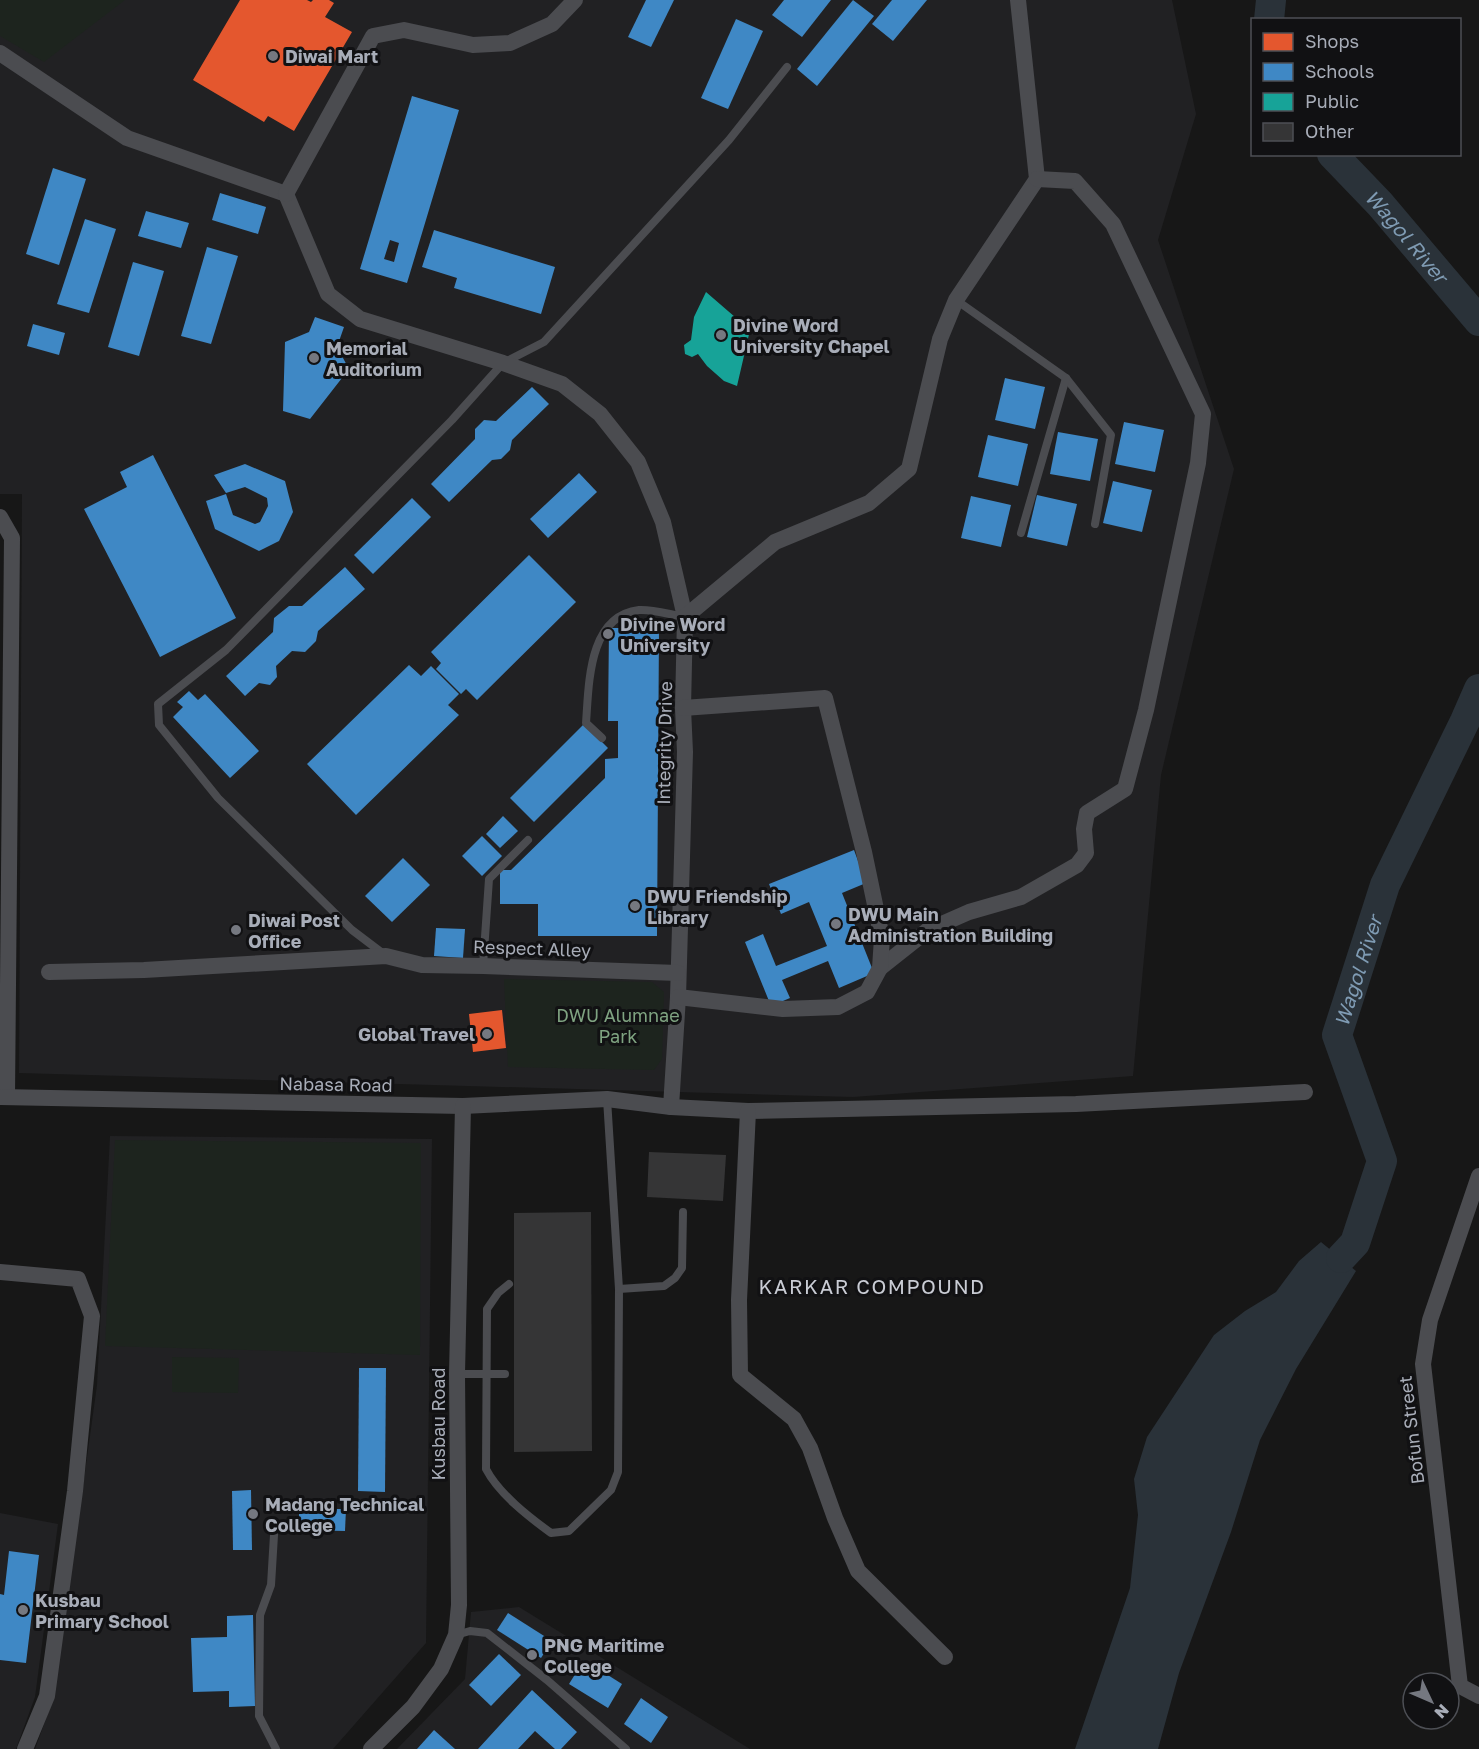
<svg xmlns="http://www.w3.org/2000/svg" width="1479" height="1749" font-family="'Golos Text',sans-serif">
  <rect width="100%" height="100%" fill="#171717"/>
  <g fill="#212123">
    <polygon points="0,0 1172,0 1196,114 1158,240 1234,469 1161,775 1133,1076 853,1097 19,1073 22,494 0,494"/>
    <polygon points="110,1136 432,1139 426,1643 333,1749 35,1749 54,1697 97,1385"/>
    <polygon points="0,1513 58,1524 35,1697 16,1749 0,1749"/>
    <polygon points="519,1607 750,1749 397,1749 465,1679 471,1612"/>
  </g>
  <g fill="#1d241e">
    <polygon points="0,0 125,0 44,62 0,36"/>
    <polygon points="504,979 652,982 664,992 662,1059 654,1070 508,1067"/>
    <polygon points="115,1140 421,1143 420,1355 105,1346"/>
    <polygon points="172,1357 239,1358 238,1393 172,1392"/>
  </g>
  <polygon fill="#2a3239" points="1321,1242 1356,1271 1296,1369 1260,1440 1231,1532 1179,1673 1158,1749 1075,1749 1130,1588 1138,1515 1134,1479 1147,1437 1214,1335 1245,1311 1276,1292 1299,1261"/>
  <g fill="#e4572e">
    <polygon points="240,0 307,0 311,2 313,0 329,0 334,3 325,17 352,32 294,131 268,116 264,122 193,80"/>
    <polygon points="502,1010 506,1048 473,1052 469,1014"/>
  </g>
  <g fill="#3f88c5" fill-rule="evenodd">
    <polygon points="646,0 674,0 651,47 628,37"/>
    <polygon points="784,0 831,0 802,37 772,15"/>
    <polygon points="853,0 874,16 817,86 797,69"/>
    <polygon points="892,0 927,0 893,41 872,24"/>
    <polygon points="736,19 763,31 728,109 701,98"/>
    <path d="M 412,96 L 459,110 L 407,283 L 360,269 ZM 390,240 L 399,243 L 394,262 L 384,259 Z"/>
    <polygon points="53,168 86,179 59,265 26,254"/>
    <polygon points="220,193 266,207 258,234 212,220"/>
    <polygon points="146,211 189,223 181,248 138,236"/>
    <polygon points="85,219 116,229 89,313 57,304"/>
    <polygon points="434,230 555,267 541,314 454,288 457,278 422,267"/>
    <polygon points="207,247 238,256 211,344 181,336"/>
    <polygon points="133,262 164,271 139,356 108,347"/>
    <polygon points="315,317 344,327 337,347 349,369 310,419 283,411 285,342 309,332"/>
    <polygon points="33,324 65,333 59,355 27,346"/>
    <polygon points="1005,378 1045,387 1035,429 995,420"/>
    <polygon points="532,387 549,404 512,440 510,450 501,459 492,460 449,502 431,484 475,439 475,429 484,420 496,421"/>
    <polygon points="1124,422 1164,430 1155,472 1115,464"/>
    <polygon points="1058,432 1098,439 1090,481 1050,474"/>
    <polygon points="988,435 1028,444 1018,486 978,477"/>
    <polygon points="153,455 236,618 160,657 84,509 127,487 120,472"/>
    <polygon points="245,464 285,481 293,512 279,541 259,551 215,529 206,501 226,494 233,515 255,524 260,522 268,506 267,498 245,487 226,493 214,475"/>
    <polygon points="579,473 597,492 548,538 530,519"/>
    <polygon points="1113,481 1152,490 1142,532 1103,523"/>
    <polygon points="1037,495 1077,504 1067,546 1027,537"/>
    <polygon points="971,496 1011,505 1001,547 961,538"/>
    <polygon points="412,498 431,517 373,574 354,555"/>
    <polygon points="529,555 576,602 477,700 466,689 461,694 436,669 441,663 431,652"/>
    <polygon points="345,567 365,589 318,631 316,641 305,652 292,651 276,666 277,677 270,685 259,683 245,696 226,676 273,632 274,618 289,606 302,606"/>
    <polygon points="609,628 659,628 657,936 538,936 538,904 500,904 500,870 511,870 605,778 605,759 618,758 618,721 608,721"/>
    <polygon points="409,665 421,676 431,666 459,694 448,705 459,715 356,815 307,764"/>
    <polygon points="189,691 198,700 205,694 259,751 230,778 173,717 183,707 177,702"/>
    <polygon points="584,724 608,748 534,822 510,798"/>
    <polygon points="503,816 518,831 500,848 486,834"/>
    <polygon points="482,836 502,856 482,876 462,856"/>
    <polygon points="854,850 866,883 842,893 874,973 839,988 828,961 782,980 790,998 771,1006 745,942 763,934 776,966 827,946 809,902 781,914 769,884"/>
    <polygon points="403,858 430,885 392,922 365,896"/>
    <polygon points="436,928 465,929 463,958 434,956"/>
    <polygon points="359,1368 386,1368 385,1492 358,1491"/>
    <polygon points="251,1490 252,1550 233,1550 232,1491"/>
    <polygon points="299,1509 346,1509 345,1531 299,1530"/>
    <polygon points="9,1551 39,1555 26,1663 0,1660 0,1594 4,1595"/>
    <polygon points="508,1613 552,1641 541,1658 497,1630"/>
    <polygon points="253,1615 255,1706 229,1707 229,1691 193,1692 191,1638 227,1637 227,1616"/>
    <polygon points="499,1654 521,1675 491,1706 469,1685"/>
    <polygon points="584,1660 622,1684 608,1708 569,1684"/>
    <polygon points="532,1690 577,1732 561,1749 555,1749 535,1731 518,1749 478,1749"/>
    <polygon points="641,1698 668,1717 651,1743 624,1724"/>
    <polygon points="434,1730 455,1749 417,1749"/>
  </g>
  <polygon fill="#17a398" points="706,292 750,330 737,386 724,381 707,366 698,354 692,357 685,354 684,345 691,340 694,317"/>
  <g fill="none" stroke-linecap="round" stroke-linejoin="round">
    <g stroke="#2a3239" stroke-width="30">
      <polyline points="1269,20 1271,0"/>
      <path id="s1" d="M 1332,154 L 1380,204 L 1479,321"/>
      <path id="s2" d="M 1341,1258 L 1355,1243 L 1382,1161 L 1337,1035 L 1385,885 L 1465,721 L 1479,689"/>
    </g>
  </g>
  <g fill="#353536">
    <polygon points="649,1152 726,1155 723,1201 647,1197"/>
    <polygon points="591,1212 592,1451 514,1452 514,1213"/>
  </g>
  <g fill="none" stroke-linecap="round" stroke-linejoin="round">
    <g stroke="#4b4c50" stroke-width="8">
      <polyline points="956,300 1066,378 1111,435 1095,524"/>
      <polyline points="1021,533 1066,378"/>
      <path d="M 602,738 L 586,723 C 589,684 588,616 639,610 C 653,609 671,615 685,617"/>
      <polyline points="385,955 352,930 218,798 159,725 158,704 226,650 452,420 503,363 544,342 729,140 787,67"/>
      <polyline points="483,966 489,879 528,840"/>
      <path d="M 509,1284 L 498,1293 L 487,1309 L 486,1469 C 499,1494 529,1517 551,1533 L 569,1531 L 611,1490 L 618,1472 L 619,1289 L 607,1099"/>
      <polyline points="619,1289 664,1286 675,1278 682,1268 683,1212"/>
      <polyline points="457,1374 505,1374"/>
      <polyline points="274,1535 271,1585 260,1615 259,1716 276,1749"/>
      <polyline points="456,1635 470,1631 487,1633 547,1680 626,1749"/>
    </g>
    <g stroke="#4b4c50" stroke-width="16">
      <polyline points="0,53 127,138 286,194"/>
      <polyline points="286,194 328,294 360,319 503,363 562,384 600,414 638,462 663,522 685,617 683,708 685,752 678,997 671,1107"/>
      <polyline points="286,194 373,36 404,30 473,45 510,43 552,24 575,0"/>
      <polyline points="0,517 12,538 7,1097"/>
      <polyline points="685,617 775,542 869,503 909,469 940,339 956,300 1037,179 1018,0"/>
      <polyline points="880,968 928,930 969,912 1021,897 1077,865 1086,853 1084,829 1087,813 1125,789 1146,710 1198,463 1203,414 1113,224 1075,181 1037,179"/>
      <polyline points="49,972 144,970 386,956 422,965 483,966 678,973"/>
      <polyline points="678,997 783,1009 838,1007 867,992 880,968 882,938 864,852 825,698 683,708"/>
      <polyline points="0,1097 463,1106 607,1099 671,1107 748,1111 1076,1104 1305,1092"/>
      <polyline points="748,1111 739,1300 740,1375 794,1419 810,1448 835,1518 858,1571 945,1657"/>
      <polyline points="1479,1176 1430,1320 1423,1364 1460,1686 1479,1696"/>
      <polyline points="0,1272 78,1279 92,1316 75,1491 47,1696 25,1749"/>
      <polyline points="371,1749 413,1707 441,1669 456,1635 459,1605 457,1374 463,1106"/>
    </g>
  </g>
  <g fill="#757880" stroke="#111113" stroke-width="2">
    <circle cx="273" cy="56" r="6"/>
    <circle cx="721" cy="335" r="6"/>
    <circle cx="314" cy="358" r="6"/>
    <circle cx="608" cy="634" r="6"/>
    <circle cx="635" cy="906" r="6"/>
    <circle cx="836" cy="924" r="6"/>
    <circle cx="236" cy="930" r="6"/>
    <circle cx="487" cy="1034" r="6"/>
    <circle cx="253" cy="1514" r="6"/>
    <circle cx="23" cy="1610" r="6"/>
    <circle cx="532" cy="1655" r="6"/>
  </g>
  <g text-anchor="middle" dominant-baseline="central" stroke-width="6" stroke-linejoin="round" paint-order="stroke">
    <g font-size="18" font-weight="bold" fill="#a8adb8" stroke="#111113" text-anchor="start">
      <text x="285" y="56">Diwai Mart</text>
      <text x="733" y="325">Divine Word<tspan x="733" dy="21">University Chapel</tspan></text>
      <text x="326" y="348">Memorial<tspan x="326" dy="21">Auditorium</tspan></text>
      <text x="620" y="624">Divine Word<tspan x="620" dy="21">University</tspan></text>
      <text x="647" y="896">DWU Friendship<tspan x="647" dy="21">Library</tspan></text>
      <text x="848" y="914">DWU Main<tspan x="848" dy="21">Administration Building</tspan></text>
      <text x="248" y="920">Diwai Post<tspan x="248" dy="21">Office</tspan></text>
      <text x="475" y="1034" text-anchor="end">Global Travel</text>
      <text x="265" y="1504">Madang Technical<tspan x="265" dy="21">College</tspan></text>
      <text x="35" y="1600">Kusbau<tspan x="35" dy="21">Primary School</tspan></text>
      <text x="544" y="1645">PNG Maritime<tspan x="544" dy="21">College</tspan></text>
    </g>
    <g font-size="18" fill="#a8adb8" stroke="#111113">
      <text transform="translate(664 743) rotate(-89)">Integrity Drive</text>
      <text transform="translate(532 948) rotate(2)">Respect Alley</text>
      <text transform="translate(336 1084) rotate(1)">Nabasa Road</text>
      <text transform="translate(438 1424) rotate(-90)">Kusbau Road</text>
      <text transform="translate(1411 1430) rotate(-97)">Bofun Street</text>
    </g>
    <g font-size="18" fill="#7fa381" stroke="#111113">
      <text x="618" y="1015">DWU Alumnae<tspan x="618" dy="21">Park</tspan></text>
    </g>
    <g font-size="20" font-style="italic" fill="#7f9bb3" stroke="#111113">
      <text stroke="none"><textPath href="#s1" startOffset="111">Wagol River</textPath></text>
      <text stroke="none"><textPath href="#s2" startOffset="308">Wagol River</textPath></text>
    </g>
    <g font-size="20" letter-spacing="1.5" fill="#c9ccd4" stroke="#111113">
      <text x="872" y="1286">KARKAR COMPOUND</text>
    </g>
  </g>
  <rect x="1251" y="18" width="210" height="138" fill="#111113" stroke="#4d4f55" stroke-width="1.5"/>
  <rect x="1263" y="33" width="30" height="18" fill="#e4572e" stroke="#4d4f55" stroke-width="1.5"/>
  <text x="1305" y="48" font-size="18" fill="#a8adb8">Shops</text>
  <rect x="1263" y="63" width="30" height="18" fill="#3f88c5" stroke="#4d4f55" stroke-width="1.5"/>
  <text x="1305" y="78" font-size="18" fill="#a8adb8">Schools</text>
  <rect x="1263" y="93" width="30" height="18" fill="#17a398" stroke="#4d4f55" stroke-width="1.5"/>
  <text x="1305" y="108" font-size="18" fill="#a8adb8">Public</text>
  <rect x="1263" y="123" width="30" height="18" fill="#353536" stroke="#4d4f55" stroke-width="1.5"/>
  <text x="1305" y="138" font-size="18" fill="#a8adb8">Other</text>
  <g transform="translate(1431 1701) rotate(134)"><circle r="28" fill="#111113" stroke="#4d4f55" stroke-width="1.5"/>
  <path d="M0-4.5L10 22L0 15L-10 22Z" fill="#757880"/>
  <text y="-9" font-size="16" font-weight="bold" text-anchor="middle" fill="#a8adb8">N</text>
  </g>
</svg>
